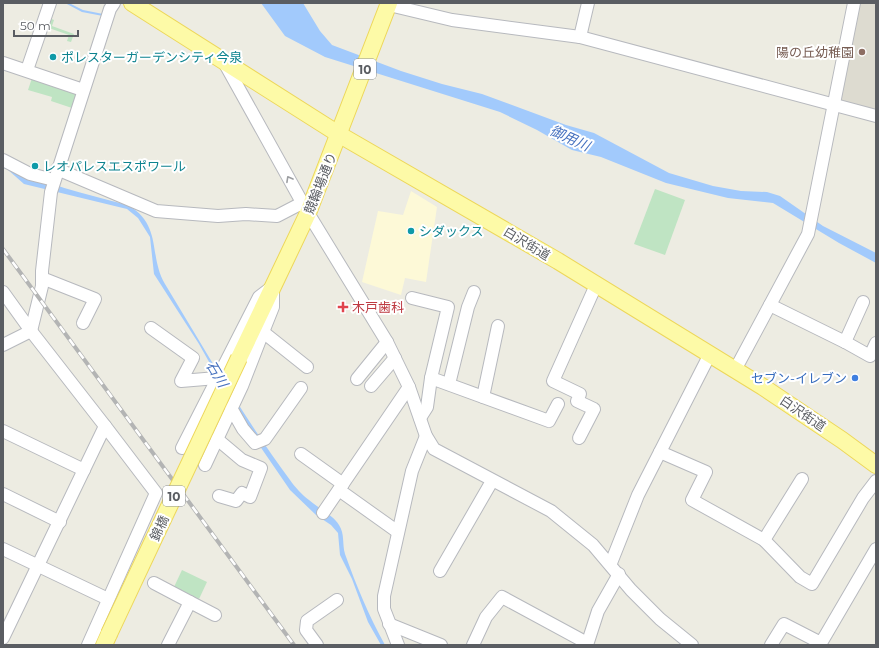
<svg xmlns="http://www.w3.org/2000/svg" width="879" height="648" font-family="Montserrat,'Noto Sans JP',sans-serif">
  <rect width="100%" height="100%" fill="#edece2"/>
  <polygon fill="#fdf9d7" points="411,191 437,207 426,282 405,278 401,295 362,282 378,211 403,215"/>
  <polygon fill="#dddbd0" points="857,3 876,3 876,112 837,102"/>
  <g fill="#bfe4c3">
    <polygon points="49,18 54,20 52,26 74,34 71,42 67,41 69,35 46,27"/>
    <polygon points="32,78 78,92 75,109 51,101 52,97 28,90"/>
    <polygon points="655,189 685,200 665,255 634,244"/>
    <polygon points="182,570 207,582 199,599 174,587"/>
  </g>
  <g fill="#a2cafc">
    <polygon points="65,3 69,3 83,10 103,14 103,16 82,12"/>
    <polygon points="261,3 303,3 320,31 332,45 401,71 442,84 482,94 566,125 594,133 669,173 713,186 741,191 767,192 780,196 823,226 876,253 876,263 839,243 773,203 728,198 666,183 601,157 572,150 537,130 500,112 325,57 285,36"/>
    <path d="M 3,164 C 43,184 85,194 128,205 C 163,226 148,255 165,284 C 205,350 244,418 290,480 C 295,487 302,495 309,500 C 318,508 333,515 339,525 C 345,534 342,544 345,554 C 356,585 369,616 385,645 L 381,645 L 368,622 L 352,579 L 340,555 L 338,533 L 331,525 L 316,515 L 290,490 L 240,417 L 199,344 L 154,274 L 150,237 L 138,218 L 127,209 L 24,184 L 7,169 L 3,168 Z"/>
  </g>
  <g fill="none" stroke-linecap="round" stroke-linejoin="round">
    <g stroke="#b7b9be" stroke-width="14">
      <g id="minor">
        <polyline points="389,5 452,20 580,37 876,116"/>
        <polyline points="580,37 588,3"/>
        <polyline points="224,62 308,213 387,342 409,387 426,436 434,449 551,511 593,545 631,590 660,619 692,645"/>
        <polyline points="3,63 83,90"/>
        <polyline points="27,70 50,3"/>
        <polyline points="3,160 30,174 54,180"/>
        <polyline points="57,169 156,211 218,216 246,214 277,216 302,203"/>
        <polyline points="42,278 95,299 83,323"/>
        <polyline points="3,292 31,331 105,426 3,638"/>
        <polyline points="412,298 448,307 431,378 427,407 420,418"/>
        <polyline points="770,305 845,342 863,302"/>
        <polyline points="151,328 193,358 181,381 217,378"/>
        <polyline points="263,332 307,367"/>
        <polyline points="845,342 870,356 876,343"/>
        <polyline points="3,345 31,331 42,286 42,271 51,192 110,9 114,3"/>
        <polyline points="735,370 808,234 854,3"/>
        <polyline points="431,378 549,421 558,404"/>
        <polyline points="357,379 387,342"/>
        <polyline points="449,384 468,307 474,292"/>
        <polyline points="371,386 395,358"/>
        <polyline points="483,397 498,326"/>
        <polyline points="231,408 243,429 255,443 265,439 301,388"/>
        <polyline points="3,431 84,470"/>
        <polyline points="579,438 594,409 577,401 580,394 553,381 596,285"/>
        <polyline points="217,439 242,460 261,468 250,497 242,493 236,501 219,496"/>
        <polyline points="182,448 259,297 272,287"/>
        <polyline points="660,452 706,472 692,500 764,540 800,577 812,584 863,498 876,481"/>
        <polyline points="301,454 343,484"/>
        <polyline points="205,465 242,386 263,332 273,307 273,289"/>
        <polyline points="339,490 398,532"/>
        <polyline points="3,494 60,522"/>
        <polyline points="323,513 409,387"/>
        <polyline points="764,540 802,479"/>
        <polyline points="3,549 108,599"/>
        <polyline points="611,563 638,495 710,354"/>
        <polyline points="440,571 492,481"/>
        <polyline points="154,583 190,602 168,645"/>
        <polyline points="190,602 215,615"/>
        <polyline points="389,624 441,645"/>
        <polyline points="88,645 156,493 105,426"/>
        <polyline points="317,645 306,630 307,621 337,600"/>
        <polyline points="398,645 384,609 384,596 412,471 426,436"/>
        <polyline points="473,645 486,617 502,597 587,643"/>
        <polyline points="587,645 598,611 619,574"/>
        <polyline points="771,645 784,624 821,643 876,549"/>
      </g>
    </g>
    <g stroke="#edd75a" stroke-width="18">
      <g id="major">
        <polyline points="132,3 340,135 558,261 763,387 842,440 876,465"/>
        <polyline points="239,358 308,213 389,3"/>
        <polyline points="104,645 109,634"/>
      </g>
    </g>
    <use href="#minor" stroke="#fff" stroke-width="12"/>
    <use href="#major" stroke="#fdfaa7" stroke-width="16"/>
    <g stroke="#b3b4b4" stroke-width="4">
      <polyline id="rail" points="3,249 294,645"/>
    </g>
    <use href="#rail" stroke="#fff" stroke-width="2.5" stroke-dasharray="8" stroke-linecap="butt"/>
    <g stroke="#edd75a" stroke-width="18" stroke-linecap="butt">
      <polyline id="major-bridge" points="109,634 239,358"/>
    </g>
    <use href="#major-bridge" stroke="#fdfaa7" stroke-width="16"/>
  </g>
  <defs><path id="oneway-chevron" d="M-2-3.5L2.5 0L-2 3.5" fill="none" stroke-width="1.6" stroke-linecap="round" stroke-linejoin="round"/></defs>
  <use stroke="#9c9ea1" href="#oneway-chevron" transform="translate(289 179) rotate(-119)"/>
  <circle fill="#8d6e63" stroke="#fff" stroke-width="1.5" cx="862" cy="52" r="4"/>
  <g fill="#0f9aa8" stroke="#fff" stroke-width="1.5">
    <circle cx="53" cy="57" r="4"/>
    <circle cx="35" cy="166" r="4"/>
    <circle cx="411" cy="231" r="4"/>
  </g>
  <path fill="#e0444e" stroke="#fff" stroke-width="1.5" d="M341 301h4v4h4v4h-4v4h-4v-4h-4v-4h4z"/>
  <circle fill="#3f7fe0" stroke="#fff" stroke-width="1.5" cx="855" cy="378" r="4"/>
  <g text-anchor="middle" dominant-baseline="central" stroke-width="4" stroke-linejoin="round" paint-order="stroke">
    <g fill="#fff" stroke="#8c8e91" stroke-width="1">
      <rect x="354" y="59" width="22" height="20" rx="3"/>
      <rect x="163" y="486" width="22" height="20" rx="3"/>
    </g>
    <g font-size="12" font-weight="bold" fill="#5a5d62">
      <text x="365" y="69">10</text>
      <text x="174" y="496">10</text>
    </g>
    <g font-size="13" fill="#785e54" stroke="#fff" text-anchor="end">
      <text x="854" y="52">陽の丘幼稚園</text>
    </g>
    <g font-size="13" fill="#0d838f" stroke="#fff" text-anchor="start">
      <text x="61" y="57">ポレスターガーデンシティ今泉</text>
      <text x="43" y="166">レオパレスエスポワール</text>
      <text x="419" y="231">シダックス</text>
    </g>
    <g font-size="13" fill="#5a5d62" stroke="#fff">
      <text transform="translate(320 183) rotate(-68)">競輪場通り</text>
      <text transform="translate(527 243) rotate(31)">白沢街道</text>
      <text transform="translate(803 413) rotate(34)">白沢街道</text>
      <text transform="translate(159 528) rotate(-65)">錦橋</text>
    </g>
    <g font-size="13" fill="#be3a42" stroke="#fff" text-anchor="start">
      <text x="352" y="307">木戸歯科</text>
    </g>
    <g font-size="13" fill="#366cbe" stroke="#fff" text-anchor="end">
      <text x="847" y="378">セブン-イレブン</text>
    </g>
    <g font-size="14" font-style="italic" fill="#4671bf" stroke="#fff">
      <text transform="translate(570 138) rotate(24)">御用川</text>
      <text transform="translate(217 374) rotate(59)">石川</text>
    </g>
  </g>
  <rect width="879" height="648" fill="none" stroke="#5a5d62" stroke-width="8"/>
  <path d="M14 30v6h64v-6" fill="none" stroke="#5a5d62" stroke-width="2"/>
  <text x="20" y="30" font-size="12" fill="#5a5d62" stroke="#ffffff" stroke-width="3" paint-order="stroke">50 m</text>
</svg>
